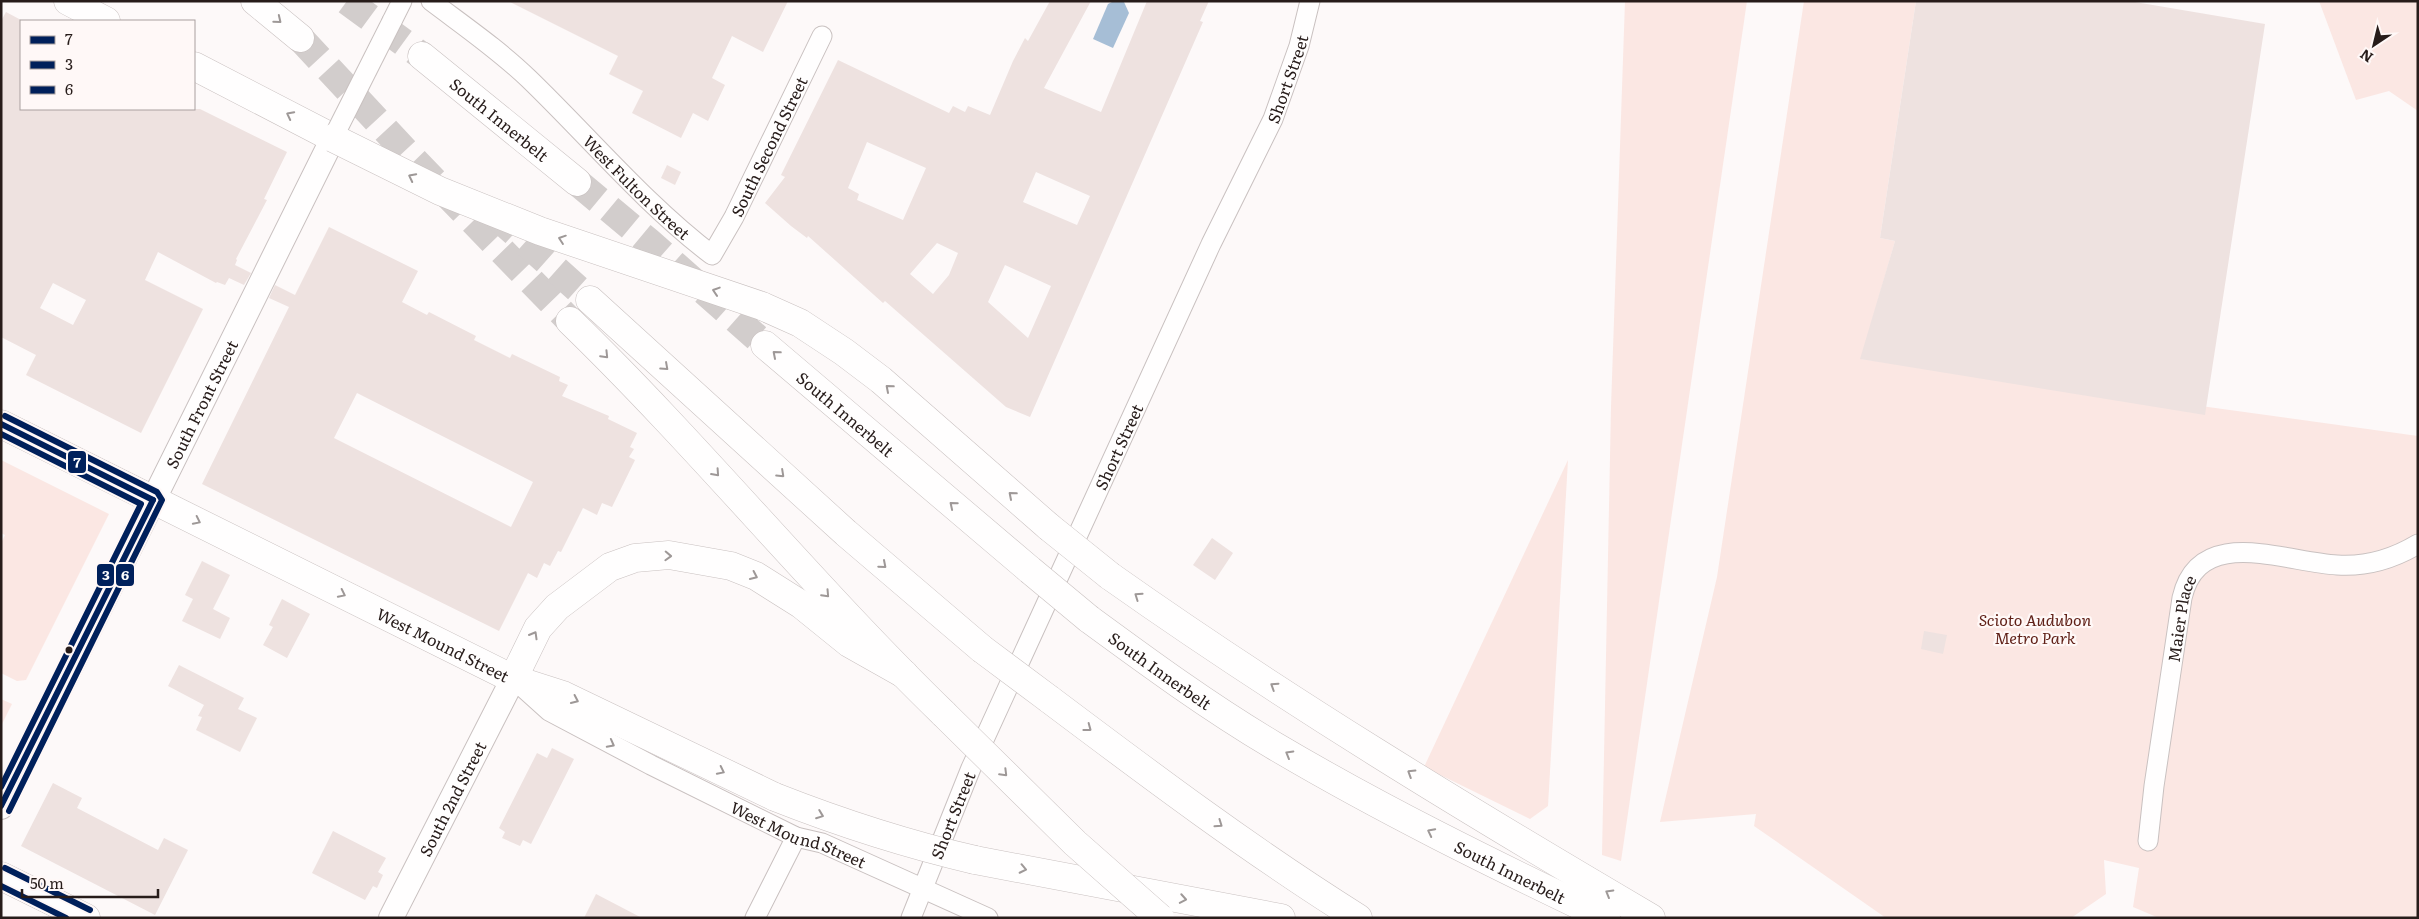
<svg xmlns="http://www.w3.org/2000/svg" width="2419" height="919" font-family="Literata,serif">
  <rect width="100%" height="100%" fill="#fdf9f9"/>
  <g fill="#fbe7e3">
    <polygon points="1625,1 1747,1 1621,861 1602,855 1611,407"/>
    <polygon points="1804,1 1916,1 1880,238 1895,241 1861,359 2418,436 2418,918 2159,918 2133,907 2139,868 2104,860 2106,894 2071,918 1886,918 1754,826 1756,814 1660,822 1717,577"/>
    <polygon points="2319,1 2418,1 2418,111 2389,91 2356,100"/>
    <polygon points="1,460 109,514 26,680 17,681 1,673 1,543 5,535 1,533"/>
    <polygon points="1568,460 1548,806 1530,819 1424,767"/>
    <polygon points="1,699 12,704 1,726"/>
  </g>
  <polygon fill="#a6bed6" points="1114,1 1124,2 1129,13 1113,48 1093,39 1108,4"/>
  <g fill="#eee2e0" fill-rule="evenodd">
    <polygon points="508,1 788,1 763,52 732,36 712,78 725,85 708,121 693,113 681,138 632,113 643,91 609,74 618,56"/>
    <path d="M 1050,1 L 1091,1 L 1044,88 L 1101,112 L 1147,1 L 1209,1 L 1200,21 L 1203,22 L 1030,417 L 1006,407 L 885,301 L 883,303 L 808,236 L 807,238 L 791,226 L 765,203 L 785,177 L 781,175 L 838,60 L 949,113 L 953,106 L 965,112 L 968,106 L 990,115 L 1013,61 L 1025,38 L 1028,41 ZM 867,142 L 926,168 L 903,220 L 857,200 L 859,194 L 848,188 ZM 1036,172 L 1090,196 L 1077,225 L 1023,202 ZM 937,243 L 958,253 L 949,275 L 933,294 L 910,274 ZM 1005,265 L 1051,286 L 1028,338 L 988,302 Z"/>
    <polygon points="1916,1 2129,1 2265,24 2205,415 1860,359 1895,241 1880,238"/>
    <path d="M 6,12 L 21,20 L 21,109 L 200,109 L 287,152 L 264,199 L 267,200 L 236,259 L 237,260 L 235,265 L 251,273 L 244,285 L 229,278 L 225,285 L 217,282 L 216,283 L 158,252 L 145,280 L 203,309 L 141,433 L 26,375 L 36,355 L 1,337 L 1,21 ZM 53,283 L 86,300 L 73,325 L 40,308 Z"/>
    <polygon points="667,165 681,172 675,185 661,178"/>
    <path d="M 329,227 L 418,271 L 402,302 L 427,315 L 429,312 L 476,336 L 474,340 L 510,358 L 512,354 L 560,377 L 559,381 L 568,385 L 562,396 L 609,416 L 608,419 L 637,433 L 630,447 L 634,449 L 629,457 L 635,460 L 612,507 L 602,503 L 597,515 L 583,508 L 561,552 L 558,551 L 550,566 L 544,563 L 537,578 L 528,573 L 499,631 L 202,484 L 289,307 L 269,298 L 275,285 L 295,295 ZM 357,393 L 533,482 L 511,527 L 334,438 Z"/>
    <polygon points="1212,538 1233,553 1215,580 1193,565"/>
    <polygon points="202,561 230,575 213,609 230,618 220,639 182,621 193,599 185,595"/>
    <polygon points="282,599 310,614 287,658 263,645 273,627 269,625"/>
    <polygon points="1924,631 1947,635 1943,654 1921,649"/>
    <polygon points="179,665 244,698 238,709 257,718 240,752 196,730 202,717 198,716 204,705 168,686"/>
    <polygon points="552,748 574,759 531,844 523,840 520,846 502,838 505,832 499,828 537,753 547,758"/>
    <polygon points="53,783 82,798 77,808 158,850 164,838 188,850 155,915 21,846"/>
    <polygon points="333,831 386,858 378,872 383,875 377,888 373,886 365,900 312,873"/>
    <polygon points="596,894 642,918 584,918"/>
  </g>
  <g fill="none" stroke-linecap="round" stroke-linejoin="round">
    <g stroke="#d2cdcc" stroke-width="28" stroke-dasharray="28 14" stroke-linecap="butt">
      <polyline points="347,1 422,56"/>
      <polyline points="300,38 408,154 570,321"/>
      <polyline points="577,182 648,241 765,345"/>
      <polyline points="494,214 590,300"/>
    </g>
    <g stroke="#c9c1c0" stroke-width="21">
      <g id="minor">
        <path id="s1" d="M 431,1 C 464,26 499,50 529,79 C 590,138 645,204 712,255 L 734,217 L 822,36"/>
        <polyline points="392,21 402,1"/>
        <path id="s2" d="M 519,684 L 549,711 L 651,765 L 796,837 L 822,843 L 988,918"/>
        <path id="s3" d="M 2148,841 L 2154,786 L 2182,598 C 2199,524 2284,562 2337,565 C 2366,567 2393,559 2418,544"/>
        <polyline points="755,918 796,837"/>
        <path id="s4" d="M 911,918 L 971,768 L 1211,244 L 1273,119 L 1299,46 L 1310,1"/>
      </g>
    </g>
    <g stroke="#c9c1c0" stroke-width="26">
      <g id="tertiary">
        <path id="s5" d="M 1,807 L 333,138"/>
        <path id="s6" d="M 391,918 L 513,679"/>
      </g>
    </g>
    <g stroke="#c9c1c0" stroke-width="29">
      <g id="primary">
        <polyline points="68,1 106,21"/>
        <polyline points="194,66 333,138"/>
        <path id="s7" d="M 1,424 L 513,679"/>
        <polyline points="1,876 86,918"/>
      </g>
    </g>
    <g stroke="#c9c1c0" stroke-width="29">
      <g id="motorway">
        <polyline points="255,1 300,38"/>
        <path id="s8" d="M 422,56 L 577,182"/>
        <polyline points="590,300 846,533 982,649"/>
        <polyline points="762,306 800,323 844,352 881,380 1049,527"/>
        <path d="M 570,321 C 700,447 814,588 944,714"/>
        <path id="s9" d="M 765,345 L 1030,570"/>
        <path d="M 1110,576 C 1284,699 1467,810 1651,918"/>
        <path id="s10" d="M 1089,619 C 1149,663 1209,707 1273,745 C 1381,809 1493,864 1606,918"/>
        <path d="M 1049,699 C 1150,775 1251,851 1358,918"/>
        <polyline points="775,797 563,695 513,679 538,628 557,607 610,567 635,558 669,555 731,566 756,576 802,605 849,643 904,674"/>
        <polyline points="975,860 1281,918"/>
      </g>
    </g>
    <use href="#minor" stroke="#fffefe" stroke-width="19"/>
    <use href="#tertiary" stroke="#fffefe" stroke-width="24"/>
    <use href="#primary" stroke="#fffefe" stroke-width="28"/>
    <use href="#motorway" stroke="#fffefe" stroke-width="28"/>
    <g stroke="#c9c1c0" stroke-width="21" stroke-linecap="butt">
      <polyline id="minor-bridge" points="333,138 392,21"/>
    </g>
    <g stroke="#c9c1c0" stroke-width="29" stroke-linecap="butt">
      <g id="motorway-bridge">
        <polyline points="333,138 440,191 540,231 762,306"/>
        <polyline points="1049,527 1110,576"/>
        <polyline points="1030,570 1089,619"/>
        <polyline points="982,649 1049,699"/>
        <polyline points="944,714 1075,843 1160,918"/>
        <path d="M 775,797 C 841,823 906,844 975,860"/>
      </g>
    </g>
    <use href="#minor-bridge" stroke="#fffefe" stroke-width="19"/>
    <use href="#motorway-bridge" stroke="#fffefe" stroke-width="28"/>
    <g stroke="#fff8f7" stroke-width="10">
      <g id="bus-1">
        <polyline points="1,424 153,500"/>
        <polyline points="1,806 153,500"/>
      </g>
    </g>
    <g stroke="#fff8f7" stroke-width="10">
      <g id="bus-2">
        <polyline points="1,434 141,504 1,787"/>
        <polyline points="1,886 66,918"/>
      </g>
    </g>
    <g stroke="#fff8f7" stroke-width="10">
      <g id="bus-3">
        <polyline points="5,416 157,492 162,500 9,811"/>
        <polyline points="5,868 90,910"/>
      </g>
    </g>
    <use href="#bus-1" stroke="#00205b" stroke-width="6"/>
    <use href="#bus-2" stroke="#00205b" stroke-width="6"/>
    <use href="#bus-3" stroke="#00205b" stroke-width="6"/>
  </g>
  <defs><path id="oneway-chevron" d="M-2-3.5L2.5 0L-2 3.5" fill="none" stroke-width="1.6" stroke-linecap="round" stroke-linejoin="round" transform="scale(1.25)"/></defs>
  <g stroke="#9e9897">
    <use href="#oneway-chevron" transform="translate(278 20) rotate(39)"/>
    <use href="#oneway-chevron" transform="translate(290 115) rotate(-153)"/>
    <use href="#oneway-chevron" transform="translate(412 177) rotate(-153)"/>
    <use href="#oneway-chevron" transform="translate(562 239) rotate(-161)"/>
    <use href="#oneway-chevron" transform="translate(716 291) rotate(-162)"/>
    <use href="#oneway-chevron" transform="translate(776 354) rotate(-139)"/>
    <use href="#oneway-chevron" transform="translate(605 355) rotate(46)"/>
    <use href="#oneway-chevron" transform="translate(665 367) rotate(42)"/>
    <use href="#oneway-chevron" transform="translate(889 388) rotate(-139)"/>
    <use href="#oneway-chevron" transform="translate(716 473) rotate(48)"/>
    <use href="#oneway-chevron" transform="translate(781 474) rotate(43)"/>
    <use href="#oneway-chevron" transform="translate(1012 495) rotate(-139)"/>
    <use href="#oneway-chevron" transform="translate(953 505) rotate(-140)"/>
    <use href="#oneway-chevron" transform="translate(197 521) rotate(26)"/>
    <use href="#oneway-chevron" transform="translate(668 556) rotate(2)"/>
    <use href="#oneway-chevron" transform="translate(883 565) rotate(41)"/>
    <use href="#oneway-chevron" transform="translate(754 576) rotate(25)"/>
    <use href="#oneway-chevron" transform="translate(342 594) rotate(26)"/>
    <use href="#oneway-chevron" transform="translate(826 594) rotate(47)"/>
    <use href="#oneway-chevron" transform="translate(1138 596) rotate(-145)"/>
    <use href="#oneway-chevron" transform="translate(534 635) rotate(-60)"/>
    <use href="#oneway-chevron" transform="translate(1274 686) rotate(-147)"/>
    <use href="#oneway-chevron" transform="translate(575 700) rotate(25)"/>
    <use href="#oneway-chevron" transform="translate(1088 728) rotate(37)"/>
    <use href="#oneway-chevron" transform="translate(611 744) rotate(28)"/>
    <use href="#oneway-chevron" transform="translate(1289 754) rotate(-150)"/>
    <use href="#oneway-chevron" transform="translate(721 771) rotate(26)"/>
    <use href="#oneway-chevron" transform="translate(1004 773) rotate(45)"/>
    <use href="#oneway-chevron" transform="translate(1411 773) rotate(-148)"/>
    <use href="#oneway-chevron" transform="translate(820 815) rotate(21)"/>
    <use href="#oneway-chevron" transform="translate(1219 824) rotate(35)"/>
    <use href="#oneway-chevron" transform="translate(1431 832) rotate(-153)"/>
    <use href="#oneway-chevron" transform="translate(1023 869) rotate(12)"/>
    <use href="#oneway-chevron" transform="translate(1609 893) rotate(-150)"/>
    <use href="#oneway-chevron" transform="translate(1183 899) rotate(10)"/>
  </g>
  <circle fill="#271c1a" stroke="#fff8f7" stroke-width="2" cx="69" cy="650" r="4.5"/>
  <g text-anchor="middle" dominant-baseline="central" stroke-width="4.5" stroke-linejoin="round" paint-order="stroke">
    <g font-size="16" fill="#271c1a" stroke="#fff8f7">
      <text stroke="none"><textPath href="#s4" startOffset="920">Short Street</textPath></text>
      <text stroke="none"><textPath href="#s8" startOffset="100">South Innerbelt</textPath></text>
      <text stroke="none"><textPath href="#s1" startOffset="502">South Second Street</textPath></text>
      <text stroke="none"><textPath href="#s1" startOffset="278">West Fulton Street</textPath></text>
      <text stroke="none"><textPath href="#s5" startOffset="450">South Front Street</textPath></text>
      <text stroke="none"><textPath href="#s9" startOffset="106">South Innerbelt</textPath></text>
      <text stroke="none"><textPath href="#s4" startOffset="515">Short Street</textPath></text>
      <text stroke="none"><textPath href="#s3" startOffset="225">Maier Place</textPath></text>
      <text stroke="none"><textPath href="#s7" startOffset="494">West Mound Street</textPath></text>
      <text stroke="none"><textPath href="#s10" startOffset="88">South Innerbelt</textPath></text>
      <text stroke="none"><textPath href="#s6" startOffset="134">South 2nd Street</textPath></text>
      <text stroke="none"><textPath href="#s4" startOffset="111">Short Street</textPath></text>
      <text stroke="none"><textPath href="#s2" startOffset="319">West Mound Street</textPath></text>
      <text stroke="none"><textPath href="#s10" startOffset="492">South Innerbelt</textPath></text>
    </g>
    <g font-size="16" font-style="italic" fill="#5f1f16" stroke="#fff8f7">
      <text x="2035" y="619">Scioto Audubon<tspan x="2035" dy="18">Metro Park</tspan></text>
    </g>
  </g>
  <g stroke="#fff8f7" stroke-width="2">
    <rect x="67" y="450" width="20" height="24" rx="5" fill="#00205b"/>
    <rect x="115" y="563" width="20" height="24" rx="5" fill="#00205b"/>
    <rect x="96" y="563" width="19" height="24" rx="5" fill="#00205b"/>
  </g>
  <g font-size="14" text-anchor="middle" font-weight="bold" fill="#fff">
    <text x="77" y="467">7</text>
    <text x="125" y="580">6</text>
    <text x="106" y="580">3</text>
  </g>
  <rect width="2419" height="919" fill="none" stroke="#271c1a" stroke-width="5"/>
  <rect x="20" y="20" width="175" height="90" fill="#fff8f7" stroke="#a9a09f"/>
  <rect x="30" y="36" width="25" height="8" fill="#00205b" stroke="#a9a09f"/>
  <text x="65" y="45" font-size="15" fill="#271c1a">7</text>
  <rect x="30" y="61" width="25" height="8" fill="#00205b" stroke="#a9a09f"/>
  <text x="65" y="70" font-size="15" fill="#271c1a">3</text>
  <rect x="30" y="86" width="25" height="8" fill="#00205b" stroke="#a9a09f"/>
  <text x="65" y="95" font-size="15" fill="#271c1a">6</text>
  <g transform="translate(2374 45) rotate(215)" stroke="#fff8f7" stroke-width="4" paint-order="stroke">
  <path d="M0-4L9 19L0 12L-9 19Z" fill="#271c1a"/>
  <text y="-8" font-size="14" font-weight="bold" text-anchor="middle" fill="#271c1a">N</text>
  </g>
  <path d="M22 889v8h136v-8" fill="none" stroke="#271c1a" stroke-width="2.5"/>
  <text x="30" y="889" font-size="15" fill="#271c1a" stroke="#fff8f7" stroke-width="4" paint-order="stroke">50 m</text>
</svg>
